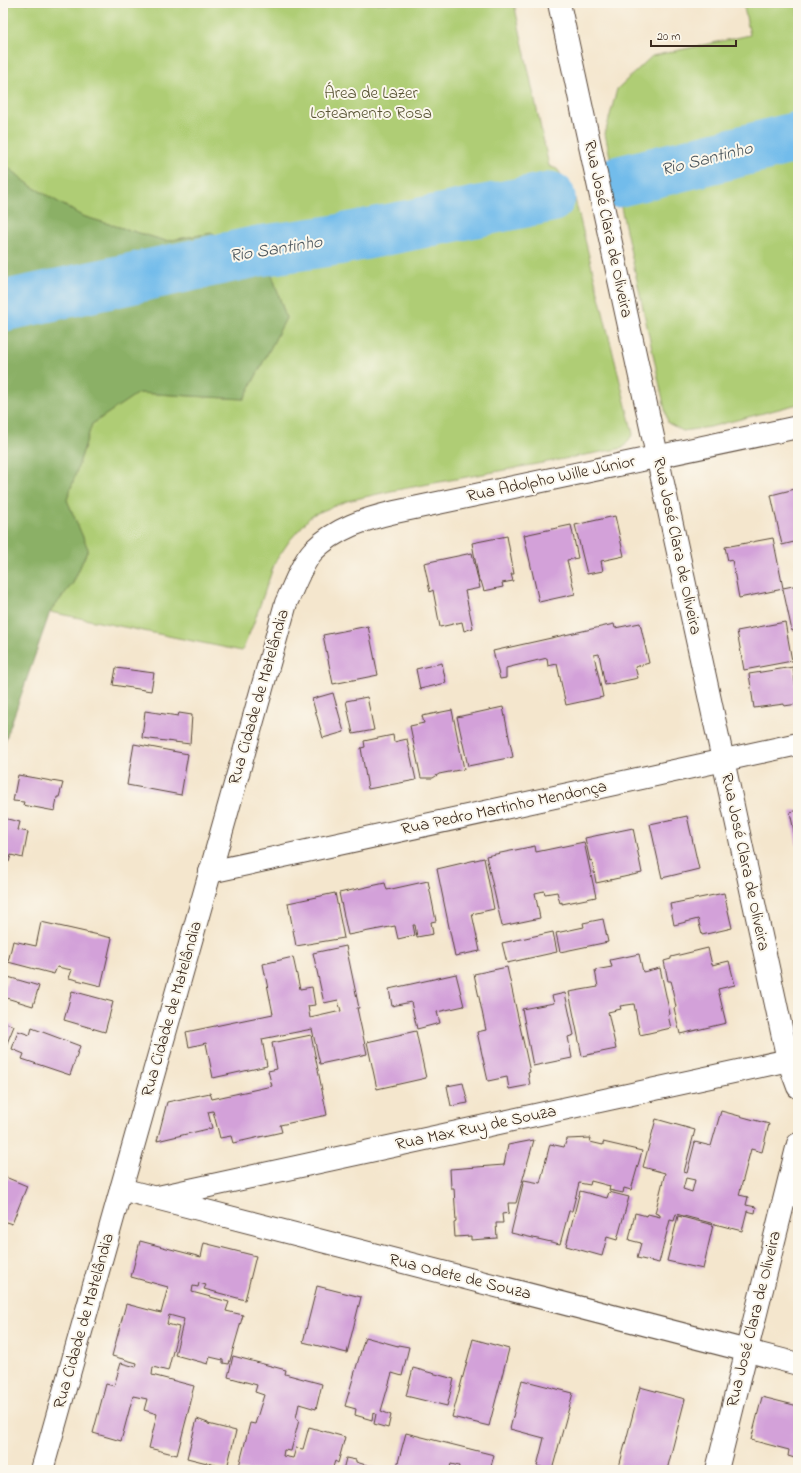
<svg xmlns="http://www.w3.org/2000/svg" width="801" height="1473" font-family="'Indie Flower',sans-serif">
  <rect width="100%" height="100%" fill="#fbf7ec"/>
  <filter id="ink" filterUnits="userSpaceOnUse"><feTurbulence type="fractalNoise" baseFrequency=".025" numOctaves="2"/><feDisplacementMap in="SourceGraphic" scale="8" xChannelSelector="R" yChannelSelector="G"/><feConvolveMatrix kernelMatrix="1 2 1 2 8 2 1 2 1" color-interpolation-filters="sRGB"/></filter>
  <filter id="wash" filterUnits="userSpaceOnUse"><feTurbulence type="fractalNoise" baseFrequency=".012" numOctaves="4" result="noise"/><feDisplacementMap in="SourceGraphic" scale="16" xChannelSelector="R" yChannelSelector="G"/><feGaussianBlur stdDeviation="0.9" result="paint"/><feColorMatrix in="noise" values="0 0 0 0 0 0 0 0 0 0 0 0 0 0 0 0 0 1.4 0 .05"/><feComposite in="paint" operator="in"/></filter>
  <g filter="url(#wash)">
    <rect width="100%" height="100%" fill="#f4e6cd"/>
    <g fill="#afcd74" stroke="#757c49">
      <polygon points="3,3 514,3 549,166 557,169 573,191 633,434 623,448 391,491 347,501 312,515 290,540 275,562 253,625 242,651 50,612 73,583 88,549 67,500 92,424 138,393 244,399 286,318 268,262 212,233 166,241 82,216 31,186 3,163"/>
      <polygon points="743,3 798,3 798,404 710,427 683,431 668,423 605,134 617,89 652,56 750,35"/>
    </g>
    <polygon fill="#8bb066" stroke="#636d42" points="3,163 31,186 82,216 166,241 212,233 268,262 286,318 244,399 138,393 92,424 67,500 88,549 73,583 50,612 3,747"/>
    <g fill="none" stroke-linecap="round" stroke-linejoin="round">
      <g stroke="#72bceb" stroke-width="51">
        <polyline points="616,182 798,137"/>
        <polyline points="3,306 259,251 337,240 550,197"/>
      </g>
    </g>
    <g id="blocks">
      <g fill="#d3a1d9" fill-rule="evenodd">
        <polygon points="795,489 798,491 798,541 782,545 771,495"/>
        <polygon points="615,516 624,556 601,561 603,571 587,574 575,525"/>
        <polygon points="571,525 578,558 567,560 575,594 539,602 524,535"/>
        <polygon points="507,536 514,574 511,574 513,581 502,583 503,587 484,591 481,581 479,581 472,543"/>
        <polygon points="773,538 783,588 798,585 798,629 792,631 783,589 739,598 732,560 728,561 725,547"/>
        <polygon points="472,553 480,588 465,591 473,628 464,631 462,622 440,627 433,590 430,592 424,563"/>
        <polygon points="785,622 792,661 744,670 737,631"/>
        <polygon points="640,623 649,663 635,667 638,678 605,685 599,654 594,655 603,697 566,705 557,664 548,666 547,658 506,668 506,678 500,679 493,651 614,624 615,628"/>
        <polygon points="368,626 378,675 333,684 323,635"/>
        <polygon points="442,663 446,683 420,689 416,669"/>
        <polygon points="793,667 798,704 784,706 784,704 754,708 749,674"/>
        <polygon points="116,668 154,673 151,691 113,685"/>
        <polygon points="333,693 344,732 323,738 312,699"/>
        <polygon points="367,697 374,730 353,734 346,701"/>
        <polygon points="503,707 513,757 468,766 457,717"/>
        <polygon points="452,710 464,769 439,774 433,778 421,778 410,726 424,723 422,716"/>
        <polygon points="145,711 178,716 179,713 192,715 190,744 142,738"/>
        <polygon points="393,735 394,742 407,739 416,780 368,789 361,748 365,747 364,741"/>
        <polygon points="134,744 188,754 181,795 127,785"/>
        <polygon points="18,775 63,783 59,797 57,797 55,811 23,805 24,802 13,801"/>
        <polygon points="798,810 798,845 797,846 790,812"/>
        <polygon points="687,816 699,869 662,878 650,824"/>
        <polygon points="3,818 20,822 18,830 28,832 23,858 11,855 9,862 3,861"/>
        <polygon points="633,828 642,873 596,883 592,860 590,861 585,838"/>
        <polygon points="584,842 596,897 562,904 562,902 560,903 557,892 545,894 544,891 535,893 540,918 502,926 486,856 535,846 536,852"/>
        <polygon points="484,858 494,909 472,914 480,951 455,956 437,869"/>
        <polygon points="428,881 436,921 431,922 433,934 417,937 415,925 413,925 415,935 398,939 395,926 348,935 339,893 385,883 387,890"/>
        <polygon points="335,893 344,938 296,946 288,903"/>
        <polygon points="724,893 732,928 702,935 698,919 674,925 670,904"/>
        <polygon points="603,919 608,942 560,952 556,933 584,927 583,923"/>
        <polygon points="41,922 112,938 101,986 69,978 72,970 57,967 54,974 8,962 13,941 36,946"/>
        <polygon points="553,932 557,952 507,963 502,943"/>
        <polygon points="346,946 359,1008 357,1008 367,1054 320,1064 312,1029 262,1039 267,1066 213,1078 206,1043 189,1047 186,1032 273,1014 263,964 293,957 300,989 312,987 315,1005 308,1006 310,1018 341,1011 338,1000 324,1003 313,953"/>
        <polygon points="708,948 712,965 729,961 735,985 718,989 726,1023 680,1034 674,1008 676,1007 672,988 673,988 671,981 668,981 664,961 671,959 671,957"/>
        <polygon points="639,954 643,972 660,968 670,1014 668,1015 671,1028 640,1035 634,1004 620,1006 621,1009 608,1012 616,1049 582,1056 569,992 598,987 595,970 612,967 610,960"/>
        <polygon points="507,967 530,1072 528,1073 530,1085 509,1089 507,1077 488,1081 477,1032 486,1030 474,974"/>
        <polygon points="456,974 464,1006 437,1012 440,1023 417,1029 411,1002 392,1006 389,989"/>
        <polygon points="8,977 39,986 33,1006 3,997"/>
        <polygon points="72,991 113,1002 105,1032 64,1020"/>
        <polygon points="565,993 574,1035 568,1037 572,1058 533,1066 522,1009 554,1003 552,996"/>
        <polygon points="3,1022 14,1026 3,1053"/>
        <polygon points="32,1028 80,1046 70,1075 22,1059 24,1054 12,1049 18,1031 30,1035"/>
        <polygon points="416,1031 426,1078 377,1089 367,1042"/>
        <polygon points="311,1035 327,1115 280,1125 282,1132 233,1143 231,1136 220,1138 213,1111 208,1112 212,1128 157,1141 167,1102 210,1093 212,1099 272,1086 268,1071 277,1069 272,1043"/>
        <polygon points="463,1083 468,1103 451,1106 447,1086"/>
        <path d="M 721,1111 L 769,1124 L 762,1152 L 751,1149 L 739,1195 L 748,1197 L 746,1205 L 756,1207 L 755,1213 L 747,1211 L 742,1231 L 676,1214 L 674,1221 L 670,1220 L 659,1263 L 637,1258 L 641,1243 L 629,1240 L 635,1213 L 647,1216 L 648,1214 L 660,1217 L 660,1215 L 655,1213 L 665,1173 L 643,1167 L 656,1119 L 695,1130 L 684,1172 L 687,1173 L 695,1142 L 711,1146 ZM 686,1178 L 695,1180 L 692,1192 L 683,1189 Z"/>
        <polygon points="591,1138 590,1142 603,1145 603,1142 642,1151 631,1190 624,1188 623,1193 609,1190 610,1186 591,1181 590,1185 579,1183 572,1211 569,1211 560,1244 511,1233 524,1180 540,1183 550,1144 564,1147 567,1139"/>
        <polygon points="534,1140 516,1203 508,1203 509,1213 502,1214 503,1223 496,1223 497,1238 471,1240 471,1236 455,1237 454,1223 456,1222 454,1188 451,1188 450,1169 504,1165 508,1145"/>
        <polygon points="3,1176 27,1186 12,1224 3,1221"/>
        <polygon points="580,1191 607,1198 609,1192 629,1197 617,1240 607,1237 602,1256 566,1246"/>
        <polygon points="678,1216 713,1225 703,1269 667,1261"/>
        <polygon points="140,1241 201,1257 204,1243 256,1256 245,1300 204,1289 206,1285 199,1283 198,1287 193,1286 192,1292 229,1302 226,1311 243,1315 229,1364 223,1363 223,1360 210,1357 208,1364 175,1355 184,1319 169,1315 167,1324 179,1327 168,1371 153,1367 152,1375 194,1386 189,1405 190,1405 177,1455 149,1448 157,1414 144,1410 147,1399 133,1396 121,1441 93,1433 106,1384 114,1386 121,1363 136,1367 137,1363 112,1356 126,1304 161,1313 168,1287 131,1277"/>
        <polygon points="317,1286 361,1297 347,1353 303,1342"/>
        <polygon points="365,1337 398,1346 398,1345 409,1347 402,1376 392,1373 381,1411 391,1415 388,1428 374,1424 376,1414 373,1413 372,1420 355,1415 356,1409 345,1406"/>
        <polygon points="473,1339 509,1349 489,1426 452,1417"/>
        <polygon points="233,1356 286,1370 285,1374 322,1384 316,1409 299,1404 296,1418 299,1420 291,1451 284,1450 283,1456 293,1458 296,1448 303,1449 309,1427 345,1437 338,1463 335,1461 332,1470 238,1470 250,1423 255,1424 264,1395 255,1392 257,1385 228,1377"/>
        <polygon points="413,1368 454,1379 447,1406 406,1396"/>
        <polygon points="522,1380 573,1393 552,1470 537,1466 544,1438 510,1429"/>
        <polygon points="640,1387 685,1399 667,1470 630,1470 619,1467"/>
        <polygon points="762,1397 798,1406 798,1459 788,1456 789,1450 751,1440"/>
        <polygon points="197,1419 208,1423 208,1424 236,1431 227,1468 187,1458"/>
        <polygon points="406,1433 494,1455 490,1470 458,1470 459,1466 451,1464 449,1470 396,1470"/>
        <polygon points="346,1458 356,1460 356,1462 383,1470 343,1470"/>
      </g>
    </g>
  </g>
  <g filter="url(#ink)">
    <use href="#blocks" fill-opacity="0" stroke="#574638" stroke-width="1"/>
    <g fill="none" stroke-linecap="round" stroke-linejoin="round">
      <g stroke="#574638" stroke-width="24">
        <g id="street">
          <polyline points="559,3 788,1060 798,1087"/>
          <polyline points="210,872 798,744"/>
          <polyline points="121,1189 798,1364"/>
          <polyline points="158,1197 798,1058"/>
          <path d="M 42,1470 L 286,603 C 293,588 302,563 313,551 C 336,528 365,519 395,512 L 798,427"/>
          <polyline points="717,1470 798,1144"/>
        </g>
      </g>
      <use href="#street" stroke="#fff" stroke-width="22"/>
    </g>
  </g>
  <g text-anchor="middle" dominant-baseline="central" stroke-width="4" stroke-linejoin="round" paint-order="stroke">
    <g font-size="17" fill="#585334" stroke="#fbf7ec">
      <text x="371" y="93">Área de Lazer<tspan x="371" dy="20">Loteamento Rosa</tspan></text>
    </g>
    <g font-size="17" fill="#3b2a1e" stroke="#fbf7ec">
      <text transform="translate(608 229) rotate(78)">Rua José Clara de Oliveira</text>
      <text transform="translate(551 479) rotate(-12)">Rua Adolpho Wille Júnior</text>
      <text transform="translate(677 546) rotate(78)">Rua José Clara de Oliveira</text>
      <text transform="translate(259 697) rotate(-74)">Rua Cidade de Matelândia</text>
      <text transform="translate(504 808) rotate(-12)">Rua Pedro Martinho Mendonça</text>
      <text transform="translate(745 862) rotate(78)">Rua José Clara de Oliveira</text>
      <text transform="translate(172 1009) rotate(-74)">Rua Cidade de Matelândia</text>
      <text transform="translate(476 1128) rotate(-12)">Rua Max Ruy de Souza</text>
      <text transform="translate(460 1277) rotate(14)">Rua Odete de Souza</text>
      <text transform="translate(754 1319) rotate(-76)">Rua José Clara de Oliveira</text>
      <text transform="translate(84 1321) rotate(-74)">Rua Cidade de Matelândia</text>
    </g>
    <g font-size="18" font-style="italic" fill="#4c565c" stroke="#fbf7ec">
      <text transform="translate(707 160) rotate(-14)">Rio Santinho</text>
      <text transform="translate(276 250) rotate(-9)">Rio Santinho</text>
    </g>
  </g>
  <rect width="801" height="1473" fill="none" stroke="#fbf7ec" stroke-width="16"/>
  <path d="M651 40v6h85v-6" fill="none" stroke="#3b2a1e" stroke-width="2"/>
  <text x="657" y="40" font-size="12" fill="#3b2a1e" stroke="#fbf7ec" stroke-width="3" paint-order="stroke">20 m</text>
</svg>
